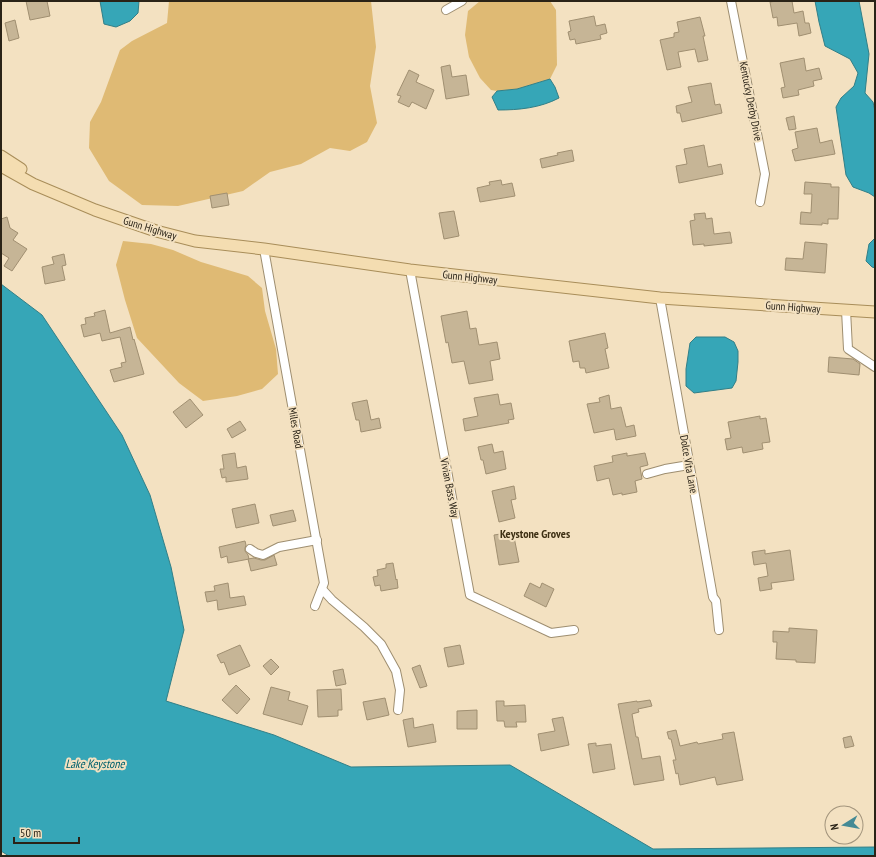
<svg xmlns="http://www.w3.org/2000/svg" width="876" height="857" font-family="'PT Sans Narrow',sans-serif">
  <rect width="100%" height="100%" fill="#f3e1c1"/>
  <g fill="#dfba74">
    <polygon points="169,1 371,1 376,47 370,86 377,123 367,142 350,151 330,148 301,164 270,172 243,191 178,206 142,205 109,181 89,148 90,122 101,102 120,50 132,41 167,23"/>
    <polygon points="480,1 550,1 556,10 557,65 550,79 517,89 497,91 491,90 480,78 469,57 465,35 468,11"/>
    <polygon points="123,241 151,244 173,250 201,262 248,276 262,288 265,311 276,349 278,374 262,389 237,396 203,401 179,383 137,338 125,300 116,265"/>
  </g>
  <g fill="#36a6b7" stroke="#327f87">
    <polygon points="100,1 139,1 138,13 130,21 116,27 104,24"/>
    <polygon points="815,1 859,1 869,54 865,93 873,102 875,111 875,197 869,193 853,187 846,175 836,107 841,98 854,86 858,73 850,59 825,46 819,22"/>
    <path d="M 550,79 L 555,87 L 559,98 C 540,108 519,110 498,110 L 492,97 L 497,91 L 517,89 Z"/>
    <polygon points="875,238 875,268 872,267 866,261 869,244"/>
    <polygon points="1,284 42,315 122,435 150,495 171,567 184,630 166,701 274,735 351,767 510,765 653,849 875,847 875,856 9,856 1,851"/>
    <polygon points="696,337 725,337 734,342 738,351 738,362 736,381 732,388 694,393 686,386 686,369 690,343"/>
  </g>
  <g fill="#c6b596" stroke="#a08f71">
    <polygon points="26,1 47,1 50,16 30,20"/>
    <polygon points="776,1 792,1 794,13 803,11 805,23 809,23 811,33 799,36 797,23 778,26 777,17 773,18 770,2"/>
    <polygon points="594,16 596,26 605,24 607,33 600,35 601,39 576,44 575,39 570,40 568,32 571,31 569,21"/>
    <polygon points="700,17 705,36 703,36 708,60 698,62 695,49 678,52 681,67 667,70 660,40 674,37 674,33 679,32 677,22"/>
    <polygon points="15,20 19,38 9,41 5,23"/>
    <polygon points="804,58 806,71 819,68 822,79 813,81 814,86 798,90 799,95 783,98 781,88 785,87 780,63"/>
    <polygon points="450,65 452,77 466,75 469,95 446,99 441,67"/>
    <polygon points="409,70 419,75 416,82 434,90 426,109 412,102 409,107 398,102 401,96 397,95"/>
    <polygon points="711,83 715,105 720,104 722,113 682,122 680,113 677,113 676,106 692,102 688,87"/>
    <polygon points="794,116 796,129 789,130 786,118"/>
    <polygon points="817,128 820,143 832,140 835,154 795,161 792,150 798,148 795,132"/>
    <polygon points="704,145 708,167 721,164 723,174 679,183 676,166 687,164 684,149"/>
    <polygon points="572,150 574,161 542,168 540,159 558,155 557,153"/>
    <polygon points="501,180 502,185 512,183 515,196 480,202 477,188 490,185 489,182"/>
    <polygon points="805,182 831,184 831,187 839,187 838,219 828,219 828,224 822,223 822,225 800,224 801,212 811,213 812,194 804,194"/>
    <polygon points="227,193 229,205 212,208 210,196"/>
    <polygon points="454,211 459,236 444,239 439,213"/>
    <polygon points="705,213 706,219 712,218 714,234 730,232 732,243 704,246 704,244 693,245 690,221 695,220 694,214"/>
    <polygon points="7,217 10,228 18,233 13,240 27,249 12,271 4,266 9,258 1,253 1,219"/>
    <polygon points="805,242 827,244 825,273 785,270 786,258 803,259"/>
    <polygon points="64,254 66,265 62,266 65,280 45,284 42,267 54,264 52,257"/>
    <polygon points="105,310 110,333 130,327 133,340 134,339 144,374 114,382 110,370 122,367 121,363 126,362 120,337 102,341 100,333 84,337 81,325 86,324 85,318 95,316 94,313"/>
    <polygon points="467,311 470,329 476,328 479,345 497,342 500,359 490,361 493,380 469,384 464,361 452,363 448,342 446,343 441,316"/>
    <polygon points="605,333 608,348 605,349 609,368 586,373 585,368 580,368 579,361 573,362 569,341"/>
    <polygon points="829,357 853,359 860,364 859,375 828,372"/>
    <polygon points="498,394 500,405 511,403 514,419 508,420 509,423 465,431 463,419 478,416 474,398"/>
    <polygon points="609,395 611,409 621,407 626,427 634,425 636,436 616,440 614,429 594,433 587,404 600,402 599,398"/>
    <polygon points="190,399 203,415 186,428 173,412"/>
    <polygon points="367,400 371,420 379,418 381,428 361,432 359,420 356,420 352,403"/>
    <polygon points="760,416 760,419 766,418 770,442 762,443 763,449 743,453 742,447 727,450 725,439 731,438 728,422"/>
    <polygon points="240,421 246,430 232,438 227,429"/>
    <polygon points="492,444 494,453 503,451 506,469 486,474 483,460 481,460 478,447"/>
    <polygon points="235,453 237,468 246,466 248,479 226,482 226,477 222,478 220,469 224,469 222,455"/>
    <polygon points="627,453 627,456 645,453 648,465 640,467 642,479 635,481 637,492 622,495 622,493 613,495 609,478 597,481 594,466 613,462 612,456"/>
    <polygon points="514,486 516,499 511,500 515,518 499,522 492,491"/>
    <polygon points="255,504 259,523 236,528 232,509"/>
    <polygon points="293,510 296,521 273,526 270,515"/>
    <polygon points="513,532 519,562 499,565 494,535"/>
    <polygon points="245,541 246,545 245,548 245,551 248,555 249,559 228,563 227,556 221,558 219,547"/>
    <polygon points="765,550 765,554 790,550 794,580 771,583 772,589 760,591 758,578 768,576 766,563 754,565 752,552"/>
    <polygon points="274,555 277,565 251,571 248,559 254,558 261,560 265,560"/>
    <polygon points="393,563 396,580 397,579 398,588 381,591 380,585 375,586 373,577 378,576 377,570 386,568 386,564"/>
    <polygon points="228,583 230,598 244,596 246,605 218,610 217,600 207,602 205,592 215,591 214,586"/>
    <polygon points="530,583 540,588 542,583 554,589 546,607 524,596"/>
    <polygon points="789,628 817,630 815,663 796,662 796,660 776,659 777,642 773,642 773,631 789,632"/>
    <polygon points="240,645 250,666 229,675 224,662 221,663 217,655"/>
    <polygon points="460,645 464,664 448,667 444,648"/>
    <polygon points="271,659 279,667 271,675 263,666"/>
    <polygon points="420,665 427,686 420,688 412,668"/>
    <polygon points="343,669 346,684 336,686 333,671"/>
    <polygon points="236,685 250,699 237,714 222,700"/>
    <polygon points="271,687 290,692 288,700 308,706 302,725 263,714"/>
    <polygon points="341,689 342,710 338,710 338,716 318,717 317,690"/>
    <polygon points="385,698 389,715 367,720 363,702"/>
    <polygon points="650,700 652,706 638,709 639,712 632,714 636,737 638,737 642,759 660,756 664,780 634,785 618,704 637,701 637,702"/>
    <polygon points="496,701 504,701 504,706 525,705 526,722 516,722 517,727 505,727 504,721 497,721"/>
    <polygon points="477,710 477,729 457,729 457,711"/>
    <polygon points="563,717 569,745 541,751 538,734 555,731 552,719"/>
    <polygon points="413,718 414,728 433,724 436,742 408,747 403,720"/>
    <polygon points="676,730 680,746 697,742 698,744 723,739 722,734 734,732 743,780 717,785 715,777 680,785 678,773 676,774 673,760 676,760 671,739 669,739 667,732"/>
    <polygon points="851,736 854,746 845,748 843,738"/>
    <polygon points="596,743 596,746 611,744 615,769 593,773 588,744"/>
  </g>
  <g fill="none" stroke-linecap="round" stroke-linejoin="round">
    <g stroke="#9e8e70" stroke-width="10">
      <g id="minor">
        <polyline points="731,1 765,174 760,202"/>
        <polyline points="446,10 462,1"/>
        <polyline points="264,249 324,583 315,606"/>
        <polyline points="410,270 470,595 551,633 574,630"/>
        <polyline points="660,298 713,597 716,601 719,630"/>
        <polyline points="846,310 848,349 875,367"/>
        <polyline points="647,474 665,469 689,465"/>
        <polyline points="250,549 256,553 263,555 279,547 317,540"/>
        <polyline points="322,589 332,600 364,627 381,644 396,671 400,690 398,710"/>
      </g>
    </g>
    <g stroke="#a88d59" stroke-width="13">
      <g id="major">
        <polyline points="1,156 21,169"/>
        <polyline points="1,166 33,184 95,210 156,231 195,241 264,249 410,270 660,298 875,312"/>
      </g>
    </g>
    <use href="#minor" stroke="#fff" stroke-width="8"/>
    <use href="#major" stroke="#f4ddb1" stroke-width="11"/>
  </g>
  <g text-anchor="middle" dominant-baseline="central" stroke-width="4" stroke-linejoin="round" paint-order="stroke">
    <g font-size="11" fill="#2a2317" stroke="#f3e1c1">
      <text transform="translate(751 101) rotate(79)">Kentucky Derby Drive</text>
      <text transform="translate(150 228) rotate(17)">Gunn Highway</text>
      <text transform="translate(470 277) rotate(6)">Gunn Highway</text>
      <text transform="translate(793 307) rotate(4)">Gunn Highway</text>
      <text transform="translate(296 428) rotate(80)">Miles Road</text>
      <text transform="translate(689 464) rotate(80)">Dolce Vita Lane</text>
      <text transform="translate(450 488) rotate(79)">Vivian Bass Way</text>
    </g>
    <g font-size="12" font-weight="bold" fill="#3e3014" stroke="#f3e1c1">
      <text x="535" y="533">Keystone Groves</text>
    </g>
    <g font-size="12" font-style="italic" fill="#01626e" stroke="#f3e1c1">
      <text x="95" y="763">Lake Keystone</text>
    </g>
  </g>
  <rect width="876" height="857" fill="none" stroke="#2a2317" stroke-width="4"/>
  <g transform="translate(844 825) rotate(259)"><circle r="19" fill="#f3e1c1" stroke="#a3957d"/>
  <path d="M0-3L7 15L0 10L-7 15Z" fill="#448a95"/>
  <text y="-6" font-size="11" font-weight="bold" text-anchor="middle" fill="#2a2317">N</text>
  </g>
  <path d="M14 837v6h65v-6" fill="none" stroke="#2a2317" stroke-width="2"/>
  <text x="20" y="837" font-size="12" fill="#2a2317" stroke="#f3e1c1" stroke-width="3" paint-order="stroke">50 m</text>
</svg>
